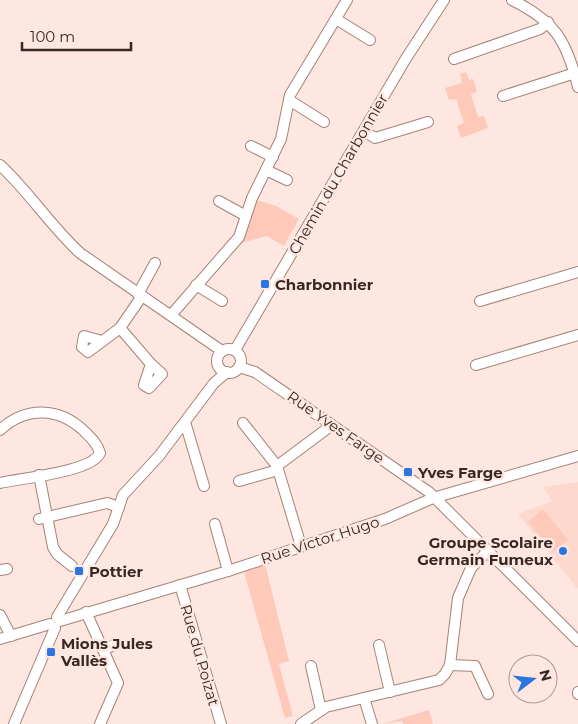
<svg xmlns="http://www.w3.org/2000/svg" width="578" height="724" font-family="Montserrat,sans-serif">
  <rect width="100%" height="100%" fill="#fee7e0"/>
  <polygon fill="#fdd8cd" points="578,482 578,588 577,588 518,514 552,501 543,487"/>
  <g fill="#fec9b9">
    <polygon points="466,72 469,80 473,79 477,91 471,94 478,117 484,116 488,128 461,138 457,126 464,123 456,99 449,100 445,88 462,83 460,74"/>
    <polygon points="257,200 276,206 299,219 284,246 267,236 241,243"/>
    <polygon points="543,509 568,540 553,552 528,522"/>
    <polygon points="265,564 289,661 279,664 293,716 285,718 244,572"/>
    <polygon points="429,710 433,724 403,724 402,721 382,724"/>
  </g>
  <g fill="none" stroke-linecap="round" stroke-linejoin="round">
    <g stroke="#a58277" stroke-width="12">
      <g id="minor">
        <path d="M 512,0 C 555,21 567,41 578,87"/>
        <polyline points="336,19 370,40"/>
        <polyline points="454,59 540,29 548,22"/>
        <polyline points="503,96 575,73"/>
        <polyline points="289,100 324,122"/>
        <polyline points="364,131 375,138 428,122"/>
        <polyline points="251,146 273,157"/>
        <path d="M 0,165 C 29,192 50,225 80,253 L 222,351"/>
        <polyline points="266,170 287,180"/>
        <polyline points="219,201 246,216"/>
        <polyline points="196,285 222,301"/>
        <polyline points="138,294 155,263"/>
        <polyline points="142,296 120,328 151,364 144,385 149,388 162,374 151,364"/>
        <polyline points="480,301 578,272"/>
        <polyline points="172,314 239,237 252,198 281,139 290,95 347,0"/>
        <polyline points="102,341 84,336 82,347 88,352 120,328"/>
        <circle cx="229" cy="361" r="12"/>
        <polyline points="235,350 405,60 444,0"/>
        <polyline points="476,365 578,335"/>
        <polyline points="239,367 255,372 429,492 578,641"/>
        <polyline points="185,422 204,486"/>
        <polyline points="243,423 277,466"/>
        <path d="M 0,430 C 26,406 59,407 84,431 C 91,438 97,443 100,453 C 92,472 21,478 0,483"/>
        <polyline points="39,475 53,547 57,554 72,566"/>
        <polyline points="239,481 278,470"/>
        <polyline points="39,519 107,503 119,507"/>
        <polyline points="215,524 228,571"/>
        <polyline points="301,546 277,466 332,425"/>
        <polyline points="0,570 7,569"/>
        <polyline points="180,585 221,724"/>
        <polyline points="86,612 118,683 100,724"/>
        <polyline points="0,615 11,636"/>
        <polyline points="57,617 113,524 123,495 159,456 214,383 227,372"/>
        <polyline points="60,621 228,571 385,519 433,498 578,456"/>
        <polyline points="0,639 50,624"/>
        <polyline points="379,645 390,692"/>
        <polyline points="103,650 118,643"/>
        <polyline points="450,665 475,666 488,694"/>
        <polyline points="311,666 321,710"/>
        <polyline points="578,692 578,694"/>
        <polyline points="364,698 372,724"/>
        <polyline points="14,724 55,628"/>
        <polyline points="301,724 326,707 439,680 445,674 450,665 458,598 471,568 487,552"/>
      </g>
    </g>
    <use href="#minor" stroke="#fff" stroke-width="10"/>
  </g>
  <g fill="#2a75e0" stroke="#fee7e0" stroke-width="2">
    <rect x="260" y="279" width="10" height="10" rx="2.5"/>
    <rect x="403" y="467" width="10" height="10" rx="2.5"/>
    <circle cx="563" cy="551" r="5"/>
    <rect x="74" y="566" width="10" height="10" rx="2.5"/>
    <rect x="46" y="647" width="10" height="10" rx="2.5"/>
  </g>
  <g text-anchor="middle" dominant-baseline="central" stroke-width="5" stroke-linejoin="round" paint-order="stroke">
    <g font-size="15" fill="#372824" stroke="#fee7e0">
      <text transform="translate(338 174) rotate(-60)">Chemin du Charbonnier</text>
      <text transform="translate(336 427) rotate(35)">Rue Yves Farge</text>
      <text transform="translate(320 540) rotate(-18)">Rue Victor Hugo</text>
      <text transform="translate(200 655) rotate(74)">Rue du Poizat</text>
    </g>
    <g font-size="15" font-weight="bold" fill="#372824" stroke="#fee7e0" text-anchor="start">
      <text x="275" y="284">Charbonnier</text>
      <text x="418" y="472">Yves Farge</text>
      <text x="553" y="542" text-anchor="end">Groupe Scolaire<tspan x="553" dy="17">Germain Fumeux</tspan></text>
      <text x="89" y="571">Pottier</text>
      <text x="61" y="643">Mions Jules<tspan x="61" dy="17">Vallès</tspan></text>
    </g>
  </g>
  <g transform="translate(533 679) rotate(74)"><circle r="24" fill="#fee7e0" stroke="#ae9b95"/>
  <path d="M0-4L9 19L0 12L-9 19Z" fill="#2a75e0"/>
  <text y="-8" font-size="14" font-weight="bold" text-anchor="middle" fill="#372824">N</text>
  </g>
  <path d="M22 42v8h109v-8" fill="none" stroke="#372824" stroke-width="2.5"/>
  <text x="30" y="42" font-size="15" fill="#372824" stroke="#fee7e0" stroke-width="4" paint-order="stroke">100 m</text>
</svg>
